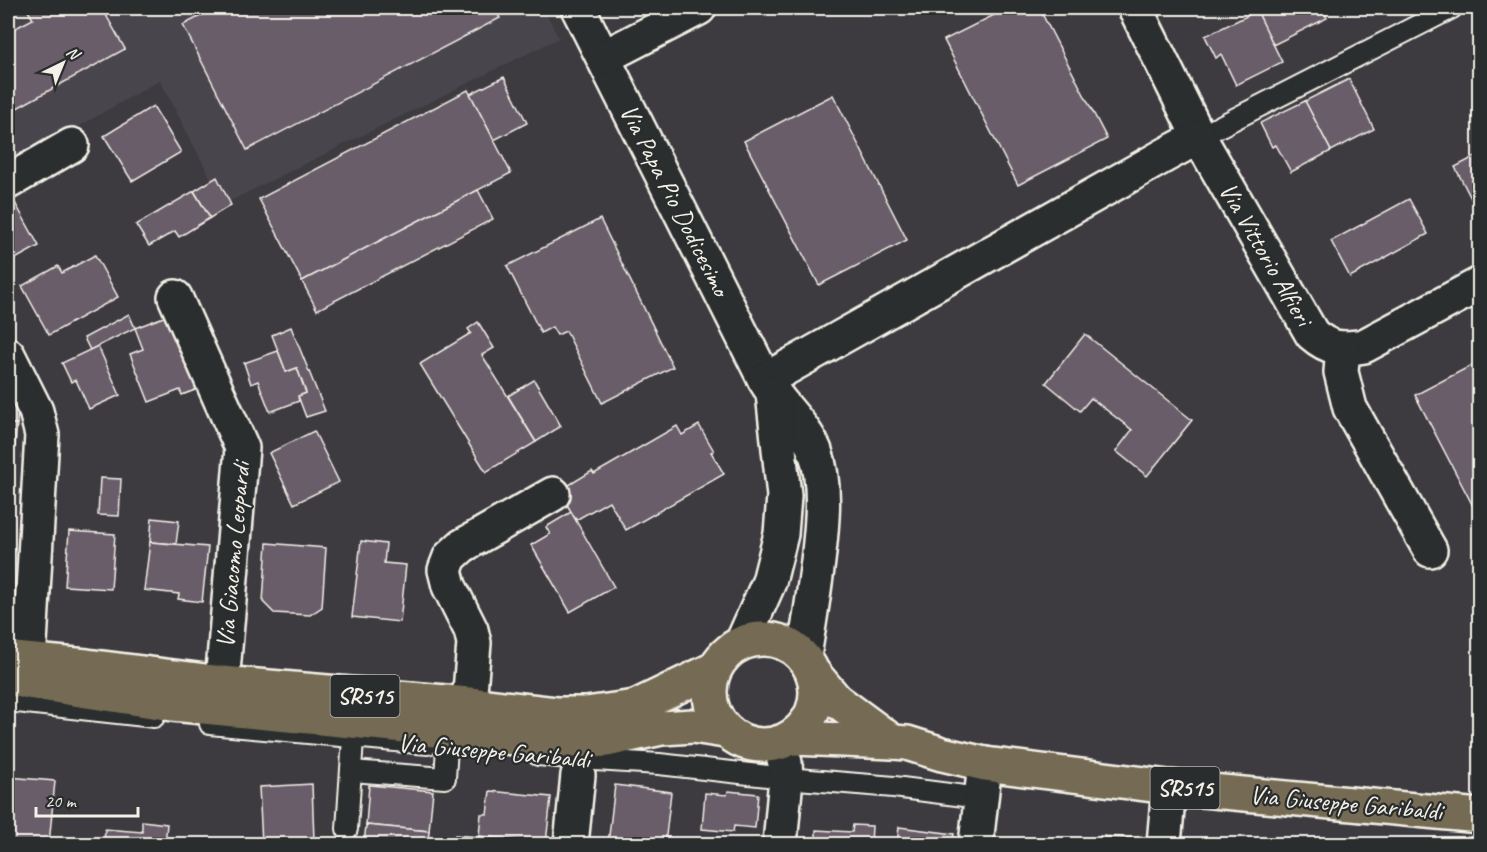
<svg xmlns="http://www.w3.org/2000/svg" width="1487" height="852" font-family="Caveat,sans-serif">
  <rect width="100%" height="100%" fill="#3d3b40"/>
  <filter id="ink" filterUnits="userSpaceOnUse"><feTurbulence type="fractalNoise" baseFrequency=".0167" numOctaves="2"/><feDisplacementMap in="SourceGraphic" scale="12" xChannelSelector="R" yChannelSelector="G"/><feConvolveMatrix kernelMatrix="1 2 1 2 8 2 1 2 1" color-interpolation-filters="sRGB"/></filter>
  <g filter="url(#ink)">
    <polygon fill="#4a454d" points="8,8 543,8 559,38 224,204 160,80 8,167"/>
    <g fill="#6a5d6b" stroke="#f4f1e8" stroke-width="1.5">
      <polygon points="26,8 102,8 125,49 8,113 8,32 33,19"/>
      <polygon points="216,8 494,8 500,18 247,150 183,25"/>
      <polygon points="1008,8 1039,8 1107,139 1018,185 944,40"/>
      <polygon points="1244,8 1322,8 1327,18 1273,45 1257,11 1248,15"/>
      <polygon points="1257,11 1282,62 1236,85 1221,54 1216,58 1205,36"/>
      <polygon points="504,77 527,123 494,140 470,94"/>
      <polygon points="1349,79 1374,129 1331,151 1305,101"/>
      <polygon points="468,90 511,173 302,281 259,199"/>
      <polygon points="833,95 907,240 819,285 744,141"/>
      <polygon points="1305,101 1331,151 1291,172 1276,145 1272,147 1260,123"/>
      <polygon points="153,106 181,152 132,181 104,136"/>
      <polygon points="1480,154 1480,207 1476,208 1455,167"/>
      <polygon points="217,177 231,205 210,218 194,191"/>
      <polygon points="478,190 493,219 317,310 302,281"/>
      <polygon points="194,191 210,218 179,237 175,231 149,246 136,225"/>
      <polygon points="1409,199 1428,234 1350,277 1331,241"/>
      <polygon points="14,201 39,246 8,263 8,205"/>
      <polygon points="600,219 673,367 602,403 566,331 557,335 552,327 541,333 507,266"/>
      <polygon points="95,255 118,297 49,335 22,286 58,266 62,273"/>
      <polygon points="174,313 203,387 182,395 180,390 149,402 130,354 143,349 135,328"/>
      <polygon points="129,314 135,328 90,350 84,338"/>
      <polygon points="478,322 494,348 482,355 536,442 486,472 420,364 471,333 468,329"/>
      <polygon points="291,327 325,411 306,417 298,396 306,393 297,368 286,372 272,335"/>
      <polygon points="1085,334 1192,420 1147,476 1116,451 1132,430 1091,398 1080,411 1046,383"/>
      <polygon points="98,346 120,395 89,409 76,380 71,382 62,363"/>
      <polygon points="278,351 286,372 297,368 306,393 298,396 299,401 270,412 258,381 251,384 244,363"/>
      <polygon points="1480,361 1480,502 1473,506 1415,395"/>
      <polygon points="534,380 561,426 536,442 508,396"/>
      <polygon points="8,403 18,404 17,424 8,424"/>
      <polygon points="8,424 17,424 12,476 8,475"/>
      <polygon points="699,425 714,451 711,452 724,474 626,530 609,501 576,520 559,491 592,471 594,474 677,426 682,435"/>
      <polygon points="314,431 339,482 294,504 269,453"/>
      <polygon points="100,478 121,479 119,516 98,515"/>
      <polygon points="571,512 614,587 570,612 531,545 550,534 546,527"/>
      <polygon points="152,518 179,521 176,544 150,542"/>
      <polygon points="69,531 115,534 111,589 65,586"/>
      <polygon points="361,541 386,544 384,563 406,565 400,622 352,617"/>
      <polygon points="150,542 208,547 202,602 178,599 179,594 144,590"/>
      <polygon points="267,543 326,548 322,607 310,615 274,613 263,602"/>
      <polygon points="8,777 55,781 49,844 8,844"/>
      <polygon points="312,784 314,841 262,843 259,787"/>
      <polygon points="369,785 433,791 429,831 366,825"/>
      <polygon points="615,785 671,792 665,844 608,844"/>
      <polygon points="490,791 551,797 546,843 479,836 481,814 487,814"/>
      <polygon points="728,791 758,794 755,828 734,826 733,832 702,829 705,793 727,795"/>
      <polygon points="142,821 167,824 165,844 104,844 105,829 142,832"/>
      <polygon points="366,825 429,831 428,844 364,844"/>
      <polygon points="853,825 872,826 871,844 816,844 816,830 852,832"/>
      <polygon points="899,827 954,834 952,844 897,844"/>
      <polygon points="455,835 479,837 478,844 454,844"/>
      <polygon points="1100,836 1144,839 1143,844 1099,844"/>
      <polygon points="1226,839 1251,842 1250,844 1226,844"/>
    </g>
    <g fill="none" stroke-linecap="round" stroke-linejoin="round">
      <g stroke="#f4f1e8" stroke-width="24">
        <g id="lane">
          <polyline points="1199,137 1452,8"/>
          <polyline points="8,701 154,717"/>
          <polyline points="210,724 428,744"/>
          <polyline points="538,755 579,759 659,764 786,778 894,787 980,798"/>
          <polyline points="351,771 445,778 448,732"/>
          <polyline points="347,829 354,724"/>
        </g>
      </g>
      <g stroke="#f4f1e8" stroke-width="38">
        <g id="street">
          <path d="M 578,8 L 765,380 C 779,405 804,424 815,451 C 827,483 822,527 818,561 C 814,593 809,625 804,656"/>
          <path d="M 1135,8 L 1199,137 L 1312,334 C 1329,349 1342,350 1364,346 L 1480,284"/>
          <polyline points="604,57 699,8"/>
          <polyline points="8,182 72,145"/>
          <polyline points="175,297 242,448 222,683"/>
          <polyline points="1343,348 1341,372 1350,408 1430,550"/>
          <polyline points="8,355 36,411 42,435 29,661"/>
          <polyline points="765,380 1169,153 1199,137"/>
          <polyline points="742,643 769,582 781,534 784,496 773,393"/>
          <polyline points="469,704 474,643 471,630 449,586 445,570 450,557 462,546 553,494"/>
          <polyline points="571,844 578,775"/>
          <polyline points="780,844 786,778 785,763 780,745"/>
          <polyline points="976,844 985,764"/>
          <polyline points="1164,844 1169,787"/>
        </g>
      </g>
      <g stroke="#f4f1e8" stroke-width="38">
        <g id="primary">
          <circle cx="763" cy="692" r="53"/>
          <polyline points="14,659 87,666 222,683 469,704 556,714 586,714 635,707 714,669"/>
          <polyline points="814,674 836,700 893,742"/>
          <polyline points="8,679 172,704 405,726 462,734 557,741 590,741 607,740 662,728 693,726 725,731"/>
          <polyline points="793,738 893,742 907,743 942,754 985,764 1169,787 1480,816"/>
        </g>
      </g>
      <use href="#lane" stroke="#2a2d2e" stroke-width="20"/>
      <use href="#street" stroke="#2a2d2e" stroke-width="33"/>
      <use href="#primary" stroke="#756b52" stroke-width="33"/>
    </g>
  </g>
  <g text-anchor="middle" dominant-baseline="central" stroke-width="4.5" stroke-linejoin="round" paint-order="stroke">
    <g fill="#2a2d2e" stroke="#b7b6b0" stroke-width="1.5">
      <rect x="330.5" y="675" width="69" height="42" rx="4.5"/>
      <rect x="1150.5" y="767" width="69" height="42" rx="4.5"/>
    </g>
    <g font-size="24" font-weight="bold" fill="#f4f1e8">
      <text x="365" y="696">SR515</text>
      <text x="1185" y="788">SR515</text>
    </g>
    <g font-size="26" fill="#f4f1e8" stroke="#2a2d2e">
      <text transform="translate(675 200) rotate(63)">Via Papa Pio Dodicesimo</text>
      <text transform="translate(1266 254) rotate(60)">Via Vittorio Alfieri</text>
      <text transform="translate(233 555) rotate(-85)">Via Giacomo Leopardi</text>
      <text transform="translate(494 751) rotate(5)">Via Giuseppe Garibaldi</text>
      <text transform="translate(1346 803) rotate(5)">Via Giuseppe Garibaldi</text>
    </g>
  </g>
  <rect width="1487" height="852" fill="none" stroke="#2a2d2e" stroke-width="30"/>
  <rect x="15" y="15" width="1457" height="822" fill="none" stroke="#f4f1e8" stroke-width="2" filter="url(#ink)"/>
  <g transform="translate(63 63) rotate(43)" stroke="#2a2d2e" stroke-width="4.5" paint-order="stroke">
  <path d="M0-4.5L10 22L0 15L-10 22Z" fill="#f4f1e8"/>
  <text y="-9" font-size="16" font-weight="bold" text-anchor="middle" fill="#f4f1e8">N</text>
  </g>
  <path d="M36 807v9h102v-9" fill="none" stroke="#f4f1e8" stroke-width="3"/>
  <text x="45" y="807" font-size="18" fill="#f4f1e8" stroke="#2a2d2e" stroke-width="4.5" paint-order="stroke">20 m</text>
</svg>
